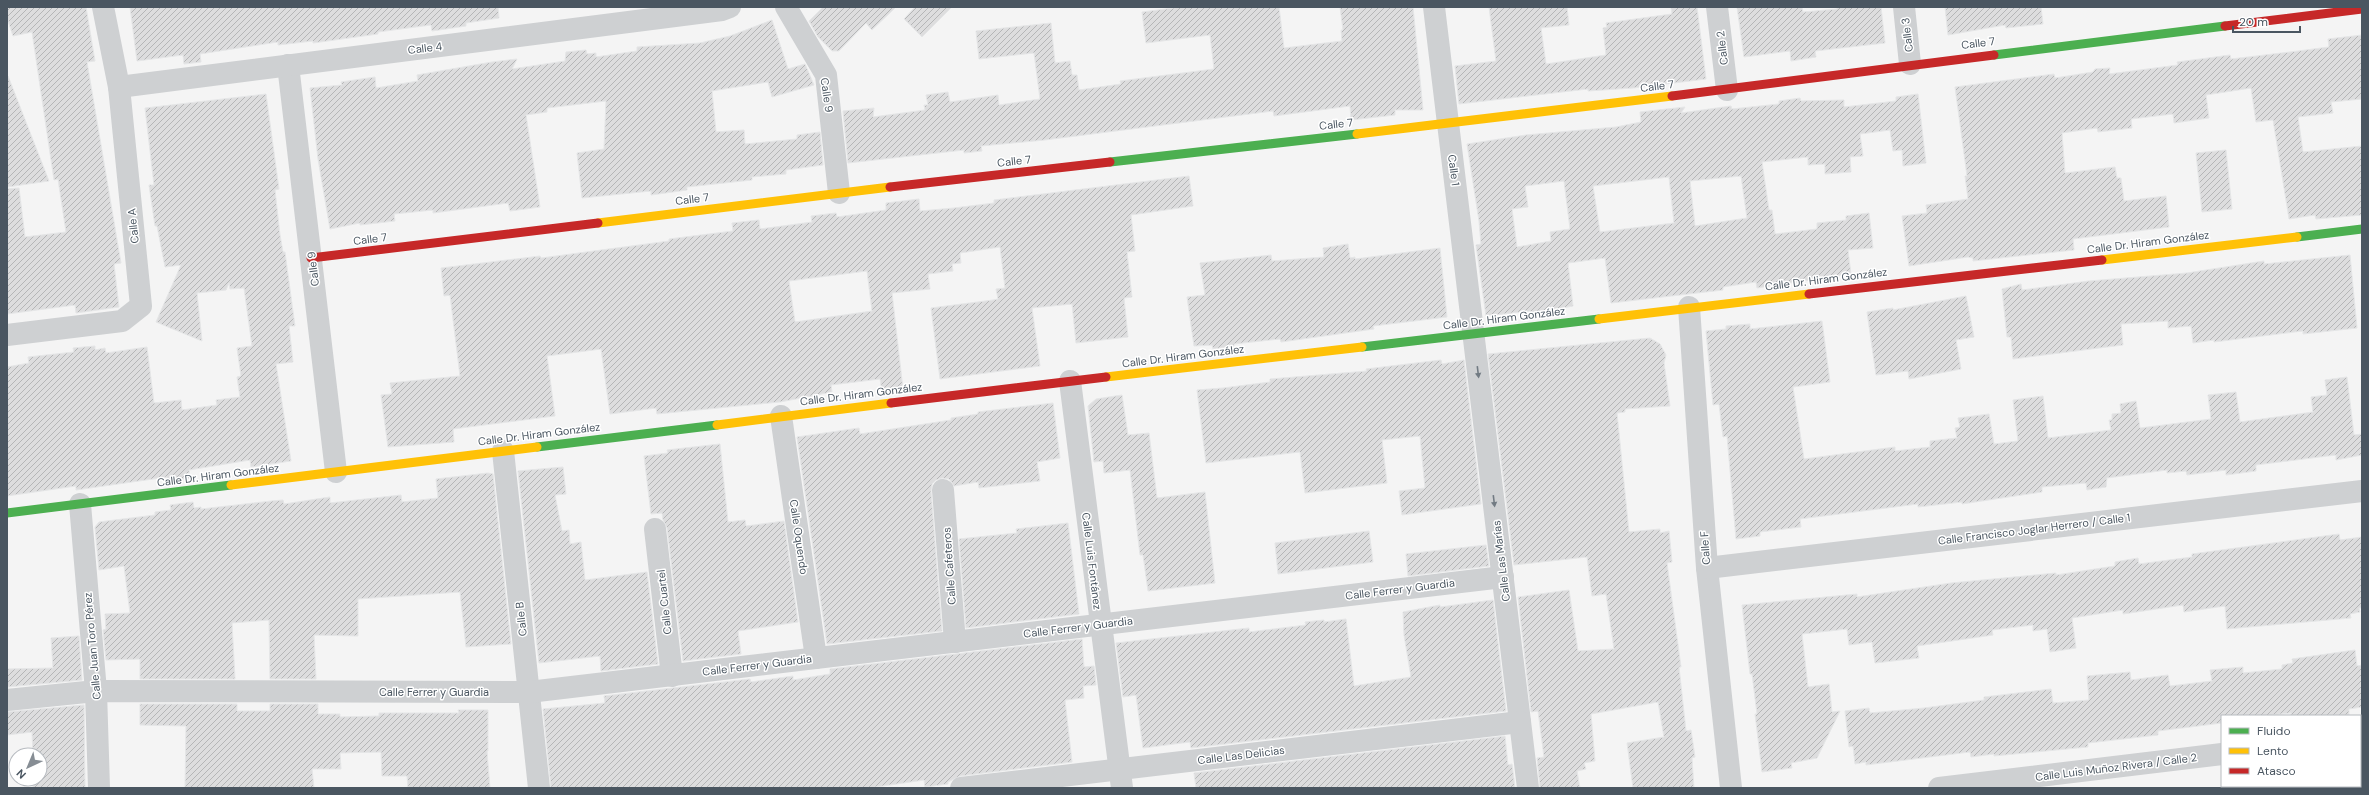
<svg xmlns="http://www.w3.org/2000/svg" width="2369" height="795" font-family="'DM Sans',sans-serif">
  <defs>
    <pattern id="building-hatch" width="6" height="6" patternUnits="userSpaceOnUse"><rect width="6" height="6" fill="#ddddde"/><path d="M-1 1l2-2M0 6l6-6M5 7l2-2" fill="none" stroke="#b5b6b7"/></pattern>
  </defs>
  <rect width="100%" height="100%" fill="#f4f4f4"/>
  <g fill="url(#building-hatch)" stroke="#e5e6e7" fill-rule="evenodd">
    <polygon points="7,7 86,7 95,61 87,62 121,263 114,264 119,307 76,313 75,305 7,314 7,189 19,188 25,237 66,232 58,179 54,180 32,32 13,36 7,18"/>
    <polygon points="130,7 498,7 499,18 466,23 466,26 432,31 431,25 378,32 378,34 313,43 313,41 278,45 278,42 200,54 201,62 184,64 183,55 137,61"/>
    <polygon points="823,7 896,7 872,30 866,23 839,51 832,51 818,37 809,21"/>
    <polygon points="915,7 952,7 922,37 904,19"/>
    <polygon points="1181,7 1279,7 1284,48 1342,41 1341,30 1343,30 1340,7 1413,7 1423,110 1395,110 1395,115 1351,120 1350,106 1274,116 1273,111 1045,140 981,146 982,151 964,153 964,150 848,163 843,111 874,108 873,117 925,110 924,105 928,105 926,95 948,92 950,102 998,95 999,105 1040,99 1034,53 979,59 976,31 1051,23 1055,63 1070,61 1072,75 1077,75 1079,90 1121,84 1120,81 1214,69 1210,35 1146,43 1142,12"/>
    <polygon points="1489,7 1567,7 1569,25 1541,28 1546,64 1606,55 1603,28 1607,27 1606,23 1672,14 1671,7 1697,7 1706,79 1633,88 1588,91 1588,89 1459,104 1455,66 1496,61"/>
    <polygon points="1737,7 1802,7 1803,12 1837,9 1837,7 1881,7 1885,43 1815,51 1816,57 1791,61 1790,51 1744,57"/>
    <polygon points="1945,7 2041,7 2043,24 2006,28 2005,25 1948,35"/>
    <polygon points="772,20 788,69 805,64 814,85 772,97 768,82 712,91 716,132 744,130 745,144 797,139 797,135 820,132 823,165 786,170 786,174 752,177 752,180 687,187 687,190 651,195 651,191 582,198 577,153 604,149 606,101 547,108 547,112 526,115 540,207 510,211 508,203 433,213 433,210 394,214 395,221 360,225 360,223 330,229 318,159 310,88 342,85 341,82 375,77 376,88 418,81 417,75 492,62 517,59 512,69 565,61 566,52 586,50 587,54 596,53 596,57 637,51 637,47 700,43 730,36"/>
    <polygon points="2362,35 2362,99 2331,102 2333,113 2298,117 2303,152 2362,146 2362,215 2316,219 2315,215 2289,219 2273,120 2256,122 2251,88 2206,95 2209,118 2174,123 2173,114 2131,119 2132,128 2098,132 2097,128 2062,133 2065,173 2115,167 2117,178 2121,178 2124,201 2166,196 2169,227 2073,239 2074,250 1973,261 1973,258 1968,257 1909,266 1902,216 1927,213 1926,205 1968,199 1965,176 1967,176 1955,87 2054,74 2055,78 2093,72 2095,69 2110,68 2109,74 2178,65 2177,62 2208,58 2230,55 2231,59 2298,51 2329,47 2328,39"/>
    <polygon points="7,76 8,76 49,181 7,187"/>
    <polygon points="266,94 279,189 275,190 280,235 283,252 285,252 295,326 289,326 293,362 276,364 291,461 251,467 250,460 189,470 190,478 167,481 167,477 76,490 76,486 7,496 7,367 29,363 28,357 74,352 73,348 95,346 95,350 105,348 106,353 147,347 154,403 181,400 182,410 217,405 216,400 240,397 237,377 241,376 237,348 252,346 244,288 230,289 229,283 226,290 197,293 202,341 156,322 181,265 165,267 157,226 155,226 149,185 154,185 145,108"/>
    <path d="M 1918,94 L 1926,163 L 1903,166 L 1902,150 L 1893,151 L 1890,130 L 1860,134 L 1863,156 L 1850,157 L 1851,172 L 1825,174 L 1825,164 L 1808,165 L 1808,157 L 1762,162 L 1769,210 L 1772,210 L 1775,234 L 1817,229 L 1817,223 L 1846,220 L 1846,216 L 1869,213 L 1873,248 L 1848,250 L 1851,274 L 1757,288 L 1756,282 L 1723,287 L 1723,290 L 1611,303 L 1605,258 L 1568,263 L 1573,306 L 1530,314 L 1530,311 L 1486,316 L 1476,245 L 1481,244 L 1479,221 L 1467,144 L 1526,135 L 1616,127 L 1641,122 L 1640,112 L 1685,107 L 1681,113 L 1731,106 L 1732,109 L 1779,104 L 1779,101 L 1800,98 L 1801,101 L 1844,100 L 1844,107 L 1896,101 L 1896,97 ZM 1741,176 L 1747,218 L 1695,226 L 1690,181 ZM 1669,177 L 1674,223 L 1600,232 L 1593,186 ZM 1564,181 L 1570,229 L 1550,232 L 1551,241 L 1517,247 L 1512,209 L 1528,207 L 1525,186 Z"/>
    <polygon points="2226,150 2232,209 2202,212 2196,153"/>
    <path d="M 1189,176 L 1193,206 L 1131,215 L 1135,251 L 1127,252 L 1132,297 L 1124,298 L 1128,337 L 1076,343 L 1072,304 L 1032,308 L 1040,366 L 940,379 L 931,308 L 993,300 L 998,299 L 996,289 L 1005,288 L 1000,247 L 960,253 L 961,263 L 952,264 L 953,271 L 928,274 L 930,289 L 892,293 L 903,389 L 882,392 L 880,379 L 831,385 L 832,392 L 780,402 L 657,414 L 656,408 L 610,414 L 601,349 L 547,356 L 555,416 L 453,429 L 454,442 L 388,447 L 381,395 L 392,394 L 390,383 L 460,376 L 450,295 L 444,296 L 441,268 L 540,256 L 541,258 L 669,241 L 669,239 L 733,231 L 732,223 L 759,220 L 760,229 L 812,222 L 811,216 L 836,213 L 837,217 L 886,210 L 886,203 L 919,199 L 920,211 L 954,208 L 994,203 L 994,200 ZM 867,271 L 872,311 L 795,322 L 789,281 Z"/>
    <polygon points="1348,244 1350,258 1355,257 1355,259 1440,248 1447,317 1373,326 1374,329 1281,342 1280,339 1234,344 1234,346 1213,349 1212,345 1194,346 1187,297 1205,295 1200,263 1271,255 1272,261 1324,257 1323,248"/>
    <polygon points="2350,255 2357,328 2303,334 2303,331 2214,342 2214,340 2193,343 2191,326 2168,328 2168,321 2121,324 2123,345 2013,359 2011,337 2007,337 2002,289 2021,284 2022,290 2089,281 2187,273 2264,261 2264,264"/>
    <polygon points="1966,296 1974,337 1956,340 1961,369 1909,379 1908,371 1876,375 1867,312 1893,308 1893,310"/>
    <polygon points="1822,321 1830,382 1793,387 1804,459 1895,447 1895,451 1930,447 1930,441 1957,438 1955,428 1960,427 1958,418 1989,414 1994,444 2018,441 2013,400 2043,396 2048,438 2111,430 2109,420 2112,420 2112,414 2121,413 2120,404 2136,401 2140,428 2211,419 2208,395 2236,392 2240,422 2313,412 2311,397 2327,395 2325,380 2347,377 2354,435 2362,434 2362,455 2336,460 2336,455 2256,465 2256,471 2226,475 2226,470 2187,475 2186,471 2167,473 2167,470 2107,478 2106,487 2087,490 2086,483 2042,487 2042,492 1962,504 1962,502 1918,507 1918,504 1800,519 1801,527 1760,532 1760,536 1736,539 1727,436 1723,437 1719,404 1713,405 1706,331 1726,329 1726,326 1750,324 1750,329"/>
    <polygon points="1650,338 1660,344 1666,355 1664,363 1670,406 1625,409 1625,412 1617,413 1629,532 1660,529 1660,533 1669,531 1672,562 1667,563 1681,667 1679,667 1686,731 1691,730 1695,757 1692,758 1694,788 1633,788 1627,743 1664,737 1658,702 1591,714 1595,761 1584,763 1586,769 1577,771 1580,788 1540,788 1537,758 1544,757 1538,711 1531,712 1518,597 1569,590 1578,651 1614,649 1606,594 1592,596 1587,557 1514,565 1488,354"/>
    <polygon points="1441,360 1442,364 1464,360 1481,504 1402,515 1399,491 1425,488 1420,436 1382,440 1387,483 1305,493 1300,452 1206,463 1197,390 1223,388 1270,382 1270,379 1367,371 1366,369"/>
    <polygon points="1122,395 1128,435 1149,433 1157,498 1205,492 1215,583 1148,591 1143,555 1140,555 1130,470 1104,473 1103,461 1094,462 1088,406 1096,399"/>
    <polygon points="1053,403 1060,458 1037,462 1040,481 979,488 978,482 954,486 949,479 942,478 936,480 932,484 931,491 942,631 827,644 797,437 859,428 860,434 951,420 951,418 978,414 978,412"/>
    <polygon points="720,444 728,522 745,520 746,526 784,521 798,622 738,631 741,654 683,661 667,528 663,520 662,513 651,514 644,456 668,453 667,450"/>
    <polygon points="563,467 566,494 555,495 562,531 569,530 570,544 581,542 585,580 647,572 658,664 601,671 600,656 539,663 518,471"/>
    <polygon points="488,473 493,474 511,644 466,647 460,592 358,599 358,636 314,635 316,679 270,679 269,620 232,623 235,679 140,679 140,659 106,660 103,630 106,629 105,614 130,613 124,566 99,570 95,527 99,522 155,515 155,512 171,510 170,505 193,502 194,508 201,507 201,509 271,501 283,500 284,504 330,497 330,503 401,495 402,502 438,498 436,479"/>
    <polygon points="1068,523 1079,614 966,628 959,539 1017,533 1016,529"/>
    <polygon points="1369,531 1373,562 1278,574 1275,543"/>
    <polygon points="2339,534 2340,540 2362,537 2362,608 2359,608 2360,612 2350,614 2351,618 2227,629 2225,606 2184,612 2183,605 2123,614 2123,610 2072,618 2076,648 2050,652 2047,629 2033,631 2033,625 1992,630 1993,635 1917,646 1919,658 1875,663 1872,642 1849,645 1847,629 1802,634 1808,687 1829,684 1832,712 1840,711 1817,758 1791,763 1792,768 1762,772 1755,714 1757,714 1752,674 1750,674 1742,605 1857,594 1857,597 1951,583 2056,573 2056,575 2115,566 2115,562 2138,558 2139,564 2192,557 2192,554"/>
    <polygon points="1486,545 1489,566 1408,576 1406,554"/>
    <polygon points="1493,600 1506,711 1191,748 1190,742 1143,748 1136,695 1123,697 1116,643 1249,628 1249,632 1306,625 1305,622 1324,620 1324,622 1346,619 1354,686 1411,677 1404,635 1403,612 1440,605 1440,607"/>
    <polygon points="79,636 82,680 7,687 7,669 53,668 51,638"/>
    <polygon points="1082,639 1084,667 1094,666 1096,685 1083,686 1084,698 1065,700 1072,762 960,776 948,782 948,784 925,787 924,780 869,788 551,788 543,709 605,703 604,696 750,679 751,682 793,676 793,680 830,674 830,669"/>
    <polygon points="2355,650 2357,666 2362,665 2362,707 2349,709 2349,715 2291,716 2291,713 2262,716 2222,716 2222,723 2158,731 2158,735 2088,743 2088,747 1994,756 1994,754 1971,757 1970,752 1866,765 1866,762 1855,764 1853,746 1849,747 1845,711 1869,708 1870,713 1924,708 1984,700 1984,697 2051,689 2053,703 2089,700 2087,676 2130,672 2131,680 2168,675 2170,686 2212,681 2210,670 2243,667 2243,673 2282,669 2282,665 2293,663 2292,659"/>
    <polygon points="140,704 237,704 237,711 270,711 270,704 318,704 318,714 340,714 340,717 379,716 379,713 459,713 458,710 488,710 488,751 487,751 490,788 408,788 407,776 382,776 381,752 340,753 341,769 312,769 314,788 185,788 186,726 140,725"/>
    <polygon points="84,705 85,788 33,788 33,779 40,779 40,755 33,755 32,732 7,735 7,712"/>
    <polygon points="1505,736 1508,765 1512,764 1515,788 1196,788 1194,773"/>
  </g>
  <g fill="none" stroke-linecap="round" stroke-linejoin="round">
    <g stroke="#ced0d2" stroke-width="22">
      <polyline points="786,7 826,75 839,193"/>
      <polyline points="1434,7 1528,788"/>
      <polyline points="1717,7 1727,90"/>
      <polyline points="1904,7 1910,64"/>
      <polyline points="288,65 336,472"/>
      <polyline points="119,87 722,10 730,7"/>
      <polyline points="1689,307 1707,568 1731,788"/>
      <polyline points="7,335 122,321 141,306 119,87 103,7"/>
      <polyline points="1070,381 1122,788"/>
      <polyline points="781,416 816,658"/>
      <polyline points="503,451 539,788"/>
      <polyline points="943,490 955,642"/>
      <polyline points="80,504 96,691 99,788"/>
      <polyline points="655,529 672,676"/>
      <polyline points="1707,568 2362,491"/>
      <polyline points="7,700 96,691 529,692 1503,577"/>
      <polyline points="2360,738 2362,737"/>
      <polyline points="961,788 1520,722"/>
      <polyline points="1939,788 2222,754"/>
    </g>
    <g stroke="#4caf50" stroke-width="9">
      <polyline points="1994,55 2225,26"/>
      <polyline points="1110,162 1357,134"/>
      <polyline points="2297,237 2362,229"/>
      <polyline points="1362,347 1599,319"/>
      <polyline points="537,447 717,425"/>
      <polyline points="7,513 231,485"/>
    </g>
    <g stroke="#ffc107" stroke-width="9">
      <polyline points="1357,134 1672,96"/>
      <polyline points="598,223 890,187"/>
      <polyline points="2102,260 2297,237"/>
      <polyline points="1599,319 1809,294"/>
      <polyline points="1106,377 1362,347"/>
      <polyline points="717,425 891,403"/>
      <polyline points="231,485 537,447"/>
    </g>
    <g stroke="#c62828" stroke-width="9">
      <polyline points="2225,26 2362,9"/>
      <polyline points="1672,96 1994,55"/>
      <polyline points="890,187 1110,162"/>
      <polyline points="311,258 598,223"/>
      <polyline points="1809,294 2102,260"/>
      <polyline points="891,403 1106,377"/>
    </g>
  </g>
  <defs><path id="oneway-solid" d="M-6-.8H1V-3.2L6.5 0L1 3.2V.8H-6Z"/></defs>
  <g fill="#727b83">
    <use href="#oneway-solid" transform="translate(1478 372) rotate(83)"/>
    <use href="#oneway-solid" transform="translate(1494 501) rotate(83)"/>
  </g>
  <g text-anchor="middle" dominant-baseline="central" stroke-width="3" stroke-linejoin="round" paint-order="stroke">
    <g font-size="11" fill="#4a5661" stroke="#fff">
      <text transform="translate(1907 35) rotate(-97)">Calle 3</text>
      <text transform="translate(1978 43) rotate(-7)">Calle 7</text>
      <text transform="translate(425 48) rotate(-7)">Calle 4</text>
      <text transform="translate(1722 48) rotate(-97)">Calle 2</text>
      <text transform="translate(1657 86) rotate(-7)">Calle 7</text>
      <text transform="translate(827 95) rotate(82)">Calle 9</text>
      <text transform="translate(1336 124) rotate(-6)">Calle 7</text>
      <text transform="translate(1014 161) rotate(-6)">Calle 7</text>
      <text transform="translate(1454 170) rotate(83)">Calle 1</text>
      <text transform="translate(692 199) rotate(-7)">Calle 7</text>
      <text transform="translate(133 226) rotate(-96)">Calle A</text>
      <text transform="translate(370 239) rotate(-7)">Calle 7</text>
      <text transform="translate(2148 242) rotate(-7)">Calle Dr. Hiram González</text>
      <text transform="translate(313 269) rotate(-97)">Calle 9</text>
      <text transform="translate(1826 279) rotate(-7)">Calle Dr. Hiram González</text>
      <text transform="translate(1504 318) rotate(-7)">Calle Dr. Hiram González</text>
      <text transform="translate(1183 356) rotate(-7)">Calle Dr. Hiram González</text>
      <text transform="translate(861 394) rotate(-7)">Calle Dr. Hiram González</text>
      <text transform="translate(539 434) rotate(-7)">Calle Dr. Hiram González</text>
      <text transform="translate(218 475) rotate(-7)">Calle Dr. Hiram González</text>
      <text transform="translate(2034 529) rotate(-7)">Calle Francisco Joglar Herrero / Calle 1</text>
      <text transform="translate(799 537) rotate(82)">Calle Oquendo</text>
      <text transform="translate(1705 548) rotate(-94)">Calle F</text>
      <text transform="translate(1092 561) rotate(83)">Calle Luis Fontánez</text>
      <text transform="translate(1501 561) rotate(-97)">Calle Las Marías</text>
      <text transform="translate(949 566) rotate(-94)">Calle Cafeteros</text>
      <text transform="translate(1400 589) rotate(-7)">Calle Ferrer y Guardia</text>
      <text transform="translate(664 602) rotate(-96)">Calle Cuartel</text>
      <text transform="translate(521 619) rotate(-96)">Calle B</text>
      <text transform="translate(1078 627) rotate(-7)">Calle Ferrer y Guardia</text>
      <text transform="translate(92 646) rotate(-95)">Calle Juan Toro Pérez</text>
      <text transform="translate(757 665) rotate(-7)">Calle Ferrer y Guardia</text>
      <text x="434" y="692">Calle Ferrer y Guardia</text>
      <text transform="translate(1241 755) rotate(-7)">Calle Las Delicias</text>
      <text transform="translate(2116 767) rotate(-7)">Calle Luis Muñoz Rivera / Calle 2</text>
    </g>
  </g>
  <rect width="2369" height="795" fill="none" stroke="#4a5661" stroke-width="16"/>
  <rect x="2221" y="715" width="140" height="72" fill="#ffffff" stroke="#b7bbc0"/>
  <rect x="2229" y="728" width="20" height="6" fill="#4caf50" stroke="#b7bbc0"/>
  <text x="2257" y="735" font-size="12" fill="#4a5661">Fluido</text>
  <rect x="2229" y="748" width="20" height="6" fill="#ffc107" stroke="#b7bbc0"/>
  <text x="2257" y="755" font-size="12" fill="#4a5661">Lento</text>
  <rect x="2229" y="768" width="20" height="6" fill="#c62828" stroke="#b7bbc0"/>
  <text x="2257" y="775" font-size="12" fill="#4a5661">Atasco</text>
  <g transform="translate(28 767) rotate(224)"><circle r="19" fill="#ffffff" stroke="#b7bbc0"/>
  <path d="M0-3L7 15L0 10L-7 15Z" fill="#868d94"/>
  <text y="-6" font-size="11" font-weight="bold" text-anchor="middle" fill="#4a5661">N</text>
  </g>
  <path d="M2233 26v6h67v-6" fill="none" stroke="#4a5661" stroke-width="2"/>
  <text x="2239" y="26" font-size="12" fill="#4a5661" stroke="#ffffff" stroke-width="3" paint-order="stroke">20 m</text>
</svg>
